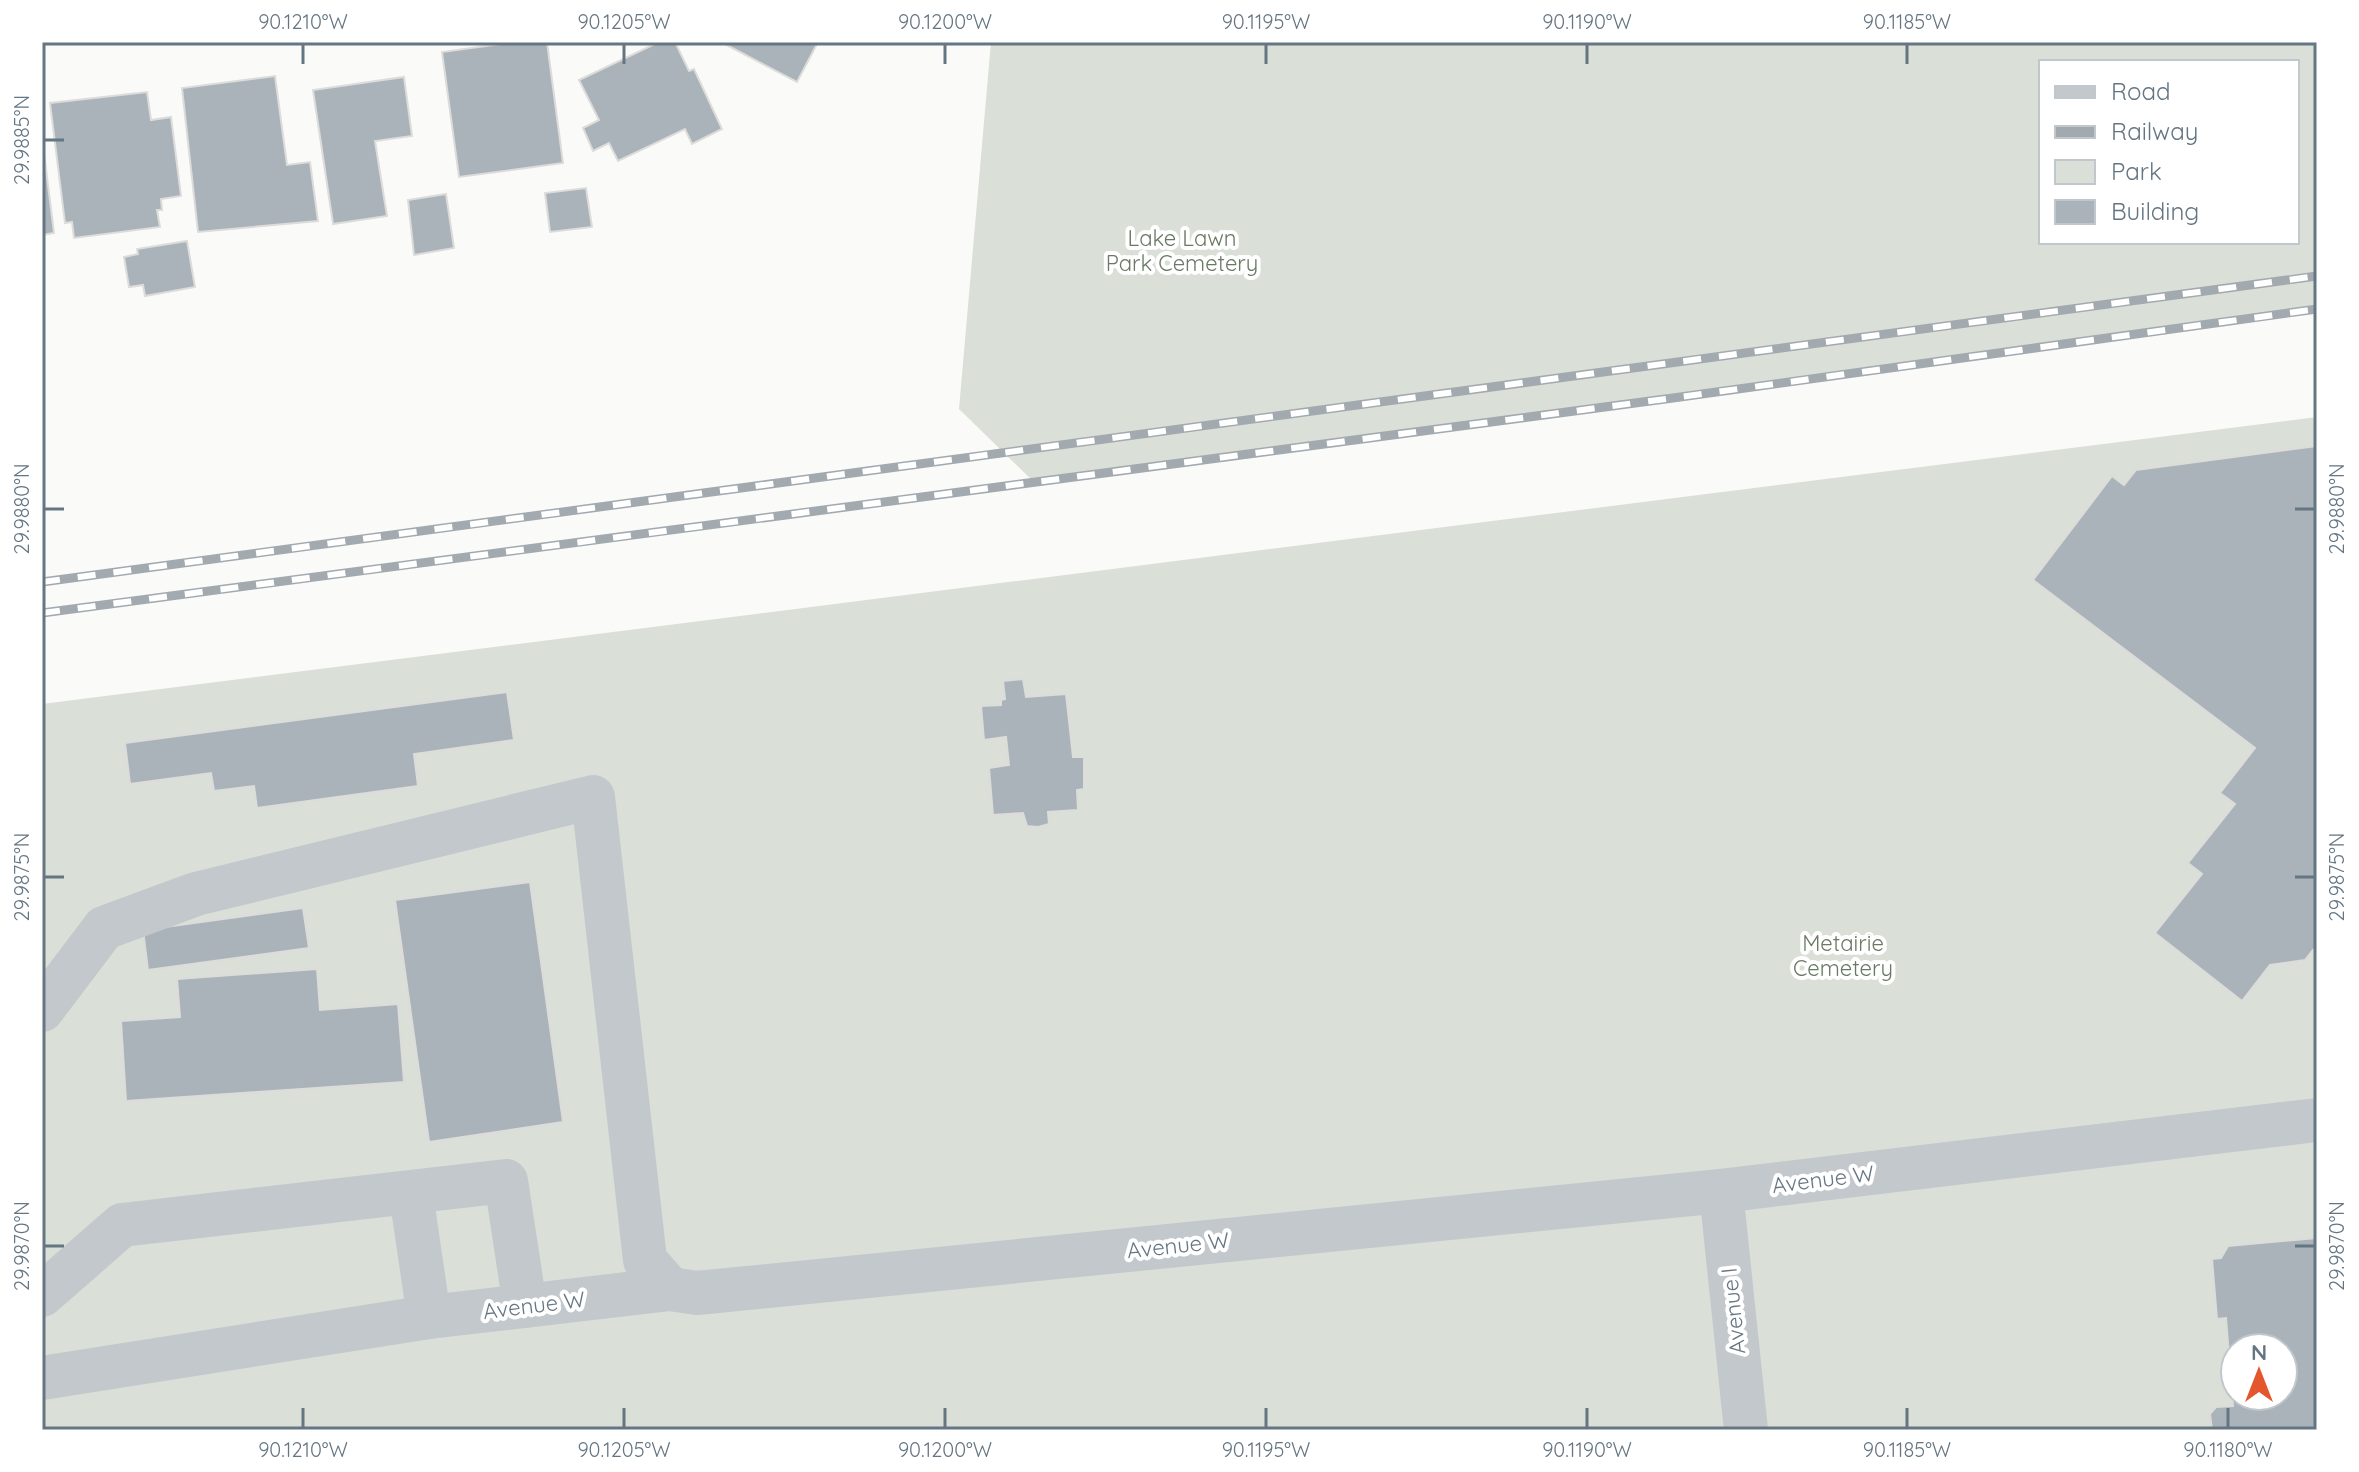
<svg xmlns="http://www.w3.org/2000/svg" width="2359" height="1472" font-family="Quicksand,sans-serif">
  <rect width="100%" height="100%" fill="#fafaf8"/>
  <g fill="#dadfd7" fill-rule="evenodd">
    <path d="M 991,42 L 2317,42 L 2317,309 L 1673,398 L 1032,480 L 959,409 ZM 2041,62 L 2297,62 L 2297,242 L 2041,242 Z"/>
    <path d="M 2317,417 L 2317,1430 L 42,1430 L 42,704 ZM 2235,1348 L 2283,1348 L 2283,1396 L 2235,1396 Z"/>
  </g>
  <g fill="#aab3b9" stroke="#dcdcda" stroke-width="2" fill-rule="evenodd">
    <polygon points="515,42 547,42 563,163 459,177 442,52"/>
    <polygon points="659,42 675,42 689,71 694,69 722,129 692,144 685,129 618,161 609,143 593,151 583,128 599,120 579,80"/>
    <polygon points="721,42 818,42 797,82"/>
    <polygon points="275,76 287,165 310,162 318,221 198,232 182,88"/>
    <polygon points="404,77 412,136 375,141 387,216 333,224 313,90"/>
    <polygon points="147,92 151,120 171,117 181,196 161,199 162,210 157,210 160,227 74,238 72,222 65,223 50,103"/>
    <polygon points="42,137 54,233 42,235"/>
    <polygon points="586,188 592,227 550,232 545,193"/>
    <polygon points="446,194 454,248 414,255 408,200"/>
    <polygon points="187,241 195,287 145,296 143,285 129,287 124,257 138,254 137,249"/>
    <polygon points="2317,446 2317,953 2313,950 2305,960 2270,965 2242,1001 2155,933 2202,874 2188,863 2235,804 2220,793 2255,748 2033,580 2112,476 2124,485 2136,470"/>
    <polygon points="1023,679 1026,697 1066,694 1073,757 1084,757 1084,789 1077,790 1078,810 1048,812 1049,824 1038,827 1027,826 1023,813 993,815 989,768 1009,765 1006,737 984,740 981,706 1001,705 1001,700 1005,699 1003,681"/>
    <polygon points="507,692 514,740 414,754 418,786 257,808 254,786 214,791 211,773 130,784 125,743"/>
    <polygon points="530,882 563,1122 429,1142 395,900"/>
    <polygon points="303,908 309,948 148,970 143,930"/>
    <polygon points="317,969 320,1010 398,1004 404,1082 126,1101 121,1021 180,1017 177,979"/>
    <path d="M 2317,1238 L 2317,1430 L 2212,1430 L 2210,1414 L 2216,1407 L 2233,1406 L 2226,1318 L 2217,1319 L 2212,1259 L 2221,1258 L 2228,1246 ZM 2235,1348 L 2283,1348 L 2283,1396 L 2235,1396 Z"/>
  </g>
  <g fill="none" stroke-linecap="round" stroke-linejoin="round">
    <g stroke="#c3c8cc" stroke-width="44">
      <polyline points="42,1010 104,928 196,894 593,797 645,1260 670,1289"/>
      <polyline points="1721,1191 1746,1430"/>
      <polyline points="411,1194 429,1317"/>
      <polyline points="42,1295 122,1225 506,1181 525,1306"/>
      <polyline points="42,1378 429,1317 670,1289 697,1293 1721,1191 2317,1120"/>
    </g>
    <g stroke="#a2aab0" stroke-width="9">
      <g id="rail">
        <polyline points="42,582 2317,276"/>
        <polyline points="42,613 1673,398 2317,309"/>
      </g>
    </g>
    <use href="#rail" stroke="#fff" stroke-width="6" stroke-dasharray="18" stroke-linecap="butt"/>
  </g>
  <path fill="none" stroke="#657683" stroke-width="3" d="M 303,44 L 303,64M 624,44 L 624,64M 945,44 L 945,64M 1266,44 L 1266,64M 1587,44 L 1587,64M 1907,44 L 1907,64M 44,140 L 64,140M 44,509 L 64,509M 2295,509 L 2315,509M 44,877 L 64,877M 2295,877 L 2315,877M 44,1246 L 64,1246M 2295,1246 L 2315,1246M 303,1408 L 303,1428M 624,1408 L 624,1428M 945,1408 L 945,1428M 1266,1408 L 1266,1428M 1587,1408 L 1587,1428M 1907,1408 L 1907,1428M 2228,1408 L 2228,1428"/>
  <g text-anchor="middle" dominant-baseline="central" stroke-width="8" stroke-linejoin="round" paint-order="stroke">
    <g font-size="22" fill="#687a64" stroke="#fff">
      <text x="1182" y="238">Lake Lawn<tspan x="1182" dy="25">Park Cemetery</tspan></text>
      <text x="1843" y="943">Metairie<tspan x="1843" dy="25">Cemetery</tspan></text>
    </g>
    <g font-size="22" fill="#657683" stroke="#fff">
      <text transform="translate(1823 1179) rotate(-7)">Avenue W</text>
      <text transform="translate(1178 1245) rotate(-6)">Avenue W</text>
      <text transform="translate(534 1305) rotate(-7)">Avenue W</text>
      <text transform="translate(1733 1311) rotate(-96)">Avenue I</text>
    </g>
  </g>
  <rect width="2359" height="1472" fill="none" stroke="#ffffff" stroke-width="88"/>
  <rect x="2039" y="60" width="260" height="184" fill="#ffffff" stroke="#c1c8cd" stroke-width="2"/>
  <rect x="2055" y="86" width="40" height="12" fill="#c3c8cc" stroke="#c1c8cd" stroke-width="2"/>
  <text x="2111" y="100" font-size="24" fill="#657683">Road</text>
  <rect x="2055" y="126" width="40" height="12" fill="#a2aab0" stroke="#c1c8cd" stroke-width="2"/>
  <text x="2111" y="140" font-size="24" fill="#657683">Railway</text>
  <rect x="2055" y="160" width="40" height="24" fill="#dadfd7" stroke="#c1c8cd" stroke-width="2"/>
  <text x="2111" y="180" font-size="24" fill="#657683">Park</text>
  <rect x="2055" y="200" width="40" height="24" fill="#aab3b9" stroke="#c1c8cd" stroke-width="2"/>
  <text x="2111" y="220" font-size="24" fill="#657683">Building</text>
  <g transform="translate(2259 1372)"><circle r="38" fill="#ffffff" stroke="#c1c8cd" stroke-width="2"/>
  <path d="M0-6L14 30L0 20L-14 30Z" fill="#e4572e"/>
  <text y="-12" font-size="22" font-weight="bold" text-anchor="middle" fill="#657683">N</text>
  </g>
  <rect x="44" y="44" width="2271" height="1384" fill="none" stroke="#657683" stroke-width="3"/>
  <g font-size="20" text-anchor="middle" fill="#657683">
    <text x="303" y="29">90.1210°W</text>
    <text x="624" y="29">90.1205°W</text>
    <text x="945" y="29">90.1200°W</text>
    <text x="1266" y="29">90.1195°W</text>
    <text x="1587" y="29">90.1190°W</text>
    <text x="1907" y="29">90.1185°W</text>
    <text transform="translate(22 140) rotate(-90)" y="7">29.9885°N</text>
    <text transform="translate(22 509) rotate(-90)" y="7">29.9880°N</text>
    <text transform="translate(2337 509) rotate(-90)" y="7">29.9880°N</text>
    <text transform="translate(22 877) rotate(-90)" y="7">29.9875°N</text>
    <text transform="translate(2337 877) rotate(-90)" y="7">29.9875°N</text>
    <text transform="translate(22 1246) rotate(-90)" y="7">29.9870°N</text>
    <text transform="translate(2337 1246) rotate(-90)" y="7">29.9870°N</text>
    <text x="303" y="1457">90.1210°W</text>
    <text x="624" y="1457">90.1205°W</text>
    <text x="945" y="1457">90.1200°W</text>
    <text x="1266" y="1457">90.1195°W</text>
    <text x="1587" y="1457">90.1190°W</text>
    <text x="1907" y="1457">90.1185°W</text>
    <text x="2228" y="1457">90.1180°W</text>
  </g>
</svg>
